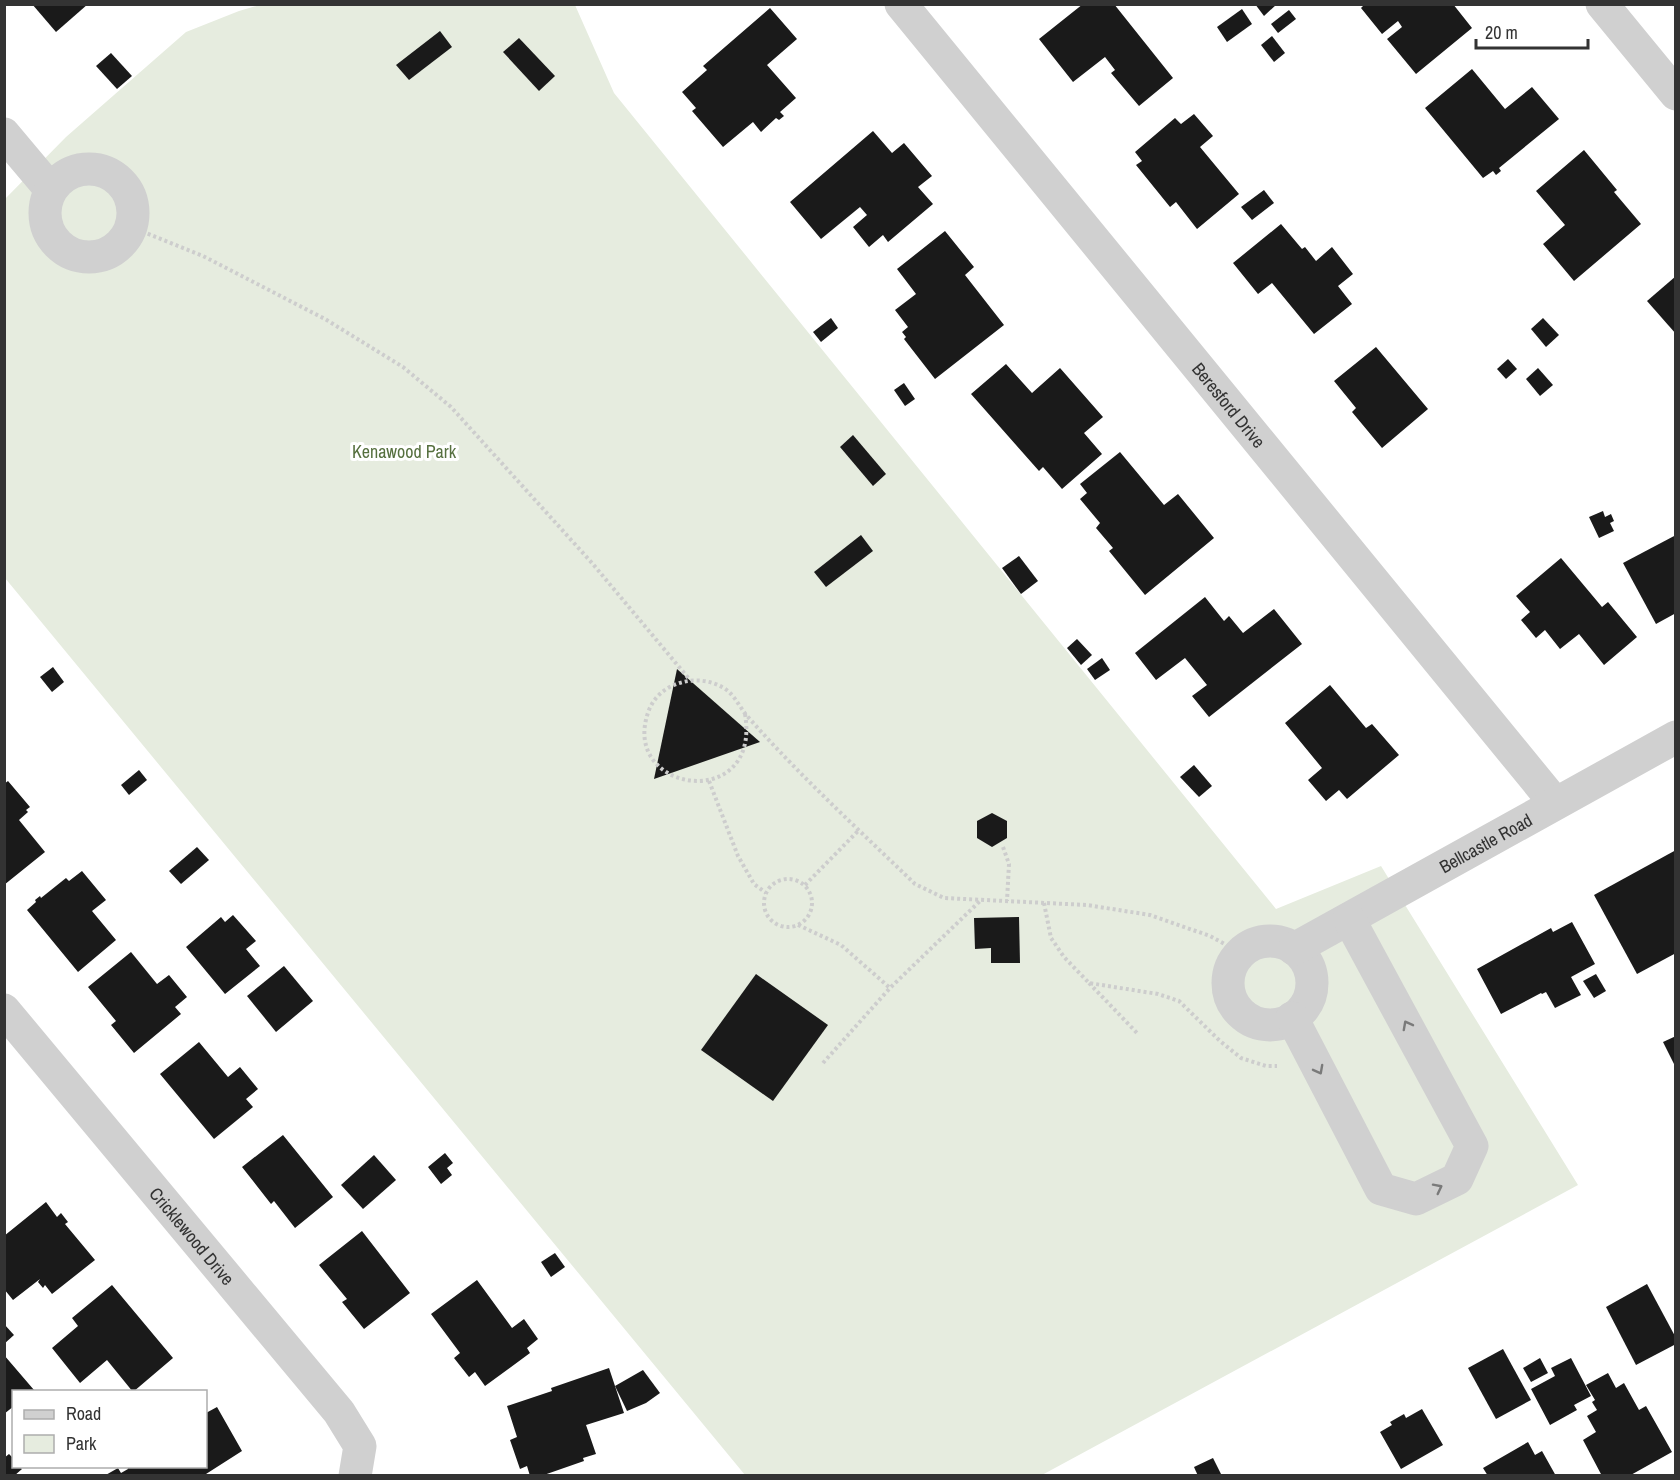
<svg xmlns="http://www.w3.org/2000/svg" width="1680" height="1480" font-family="'Archivo Narrow',sans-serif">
  <rect width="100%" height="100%" fill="#fff"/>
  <polygon fill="#e6ecdf" points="263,4 575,5 614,93 1276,909 1381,866 1578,1185 1042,1475 745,1475 5,578 4,200 66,137 186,32 239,11"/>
  <g fill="#1a1a1a">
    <polygon points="32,4 88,4 56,32"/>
    <polygon points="1083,4 1114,4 1173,78 1139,106 1111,73 1115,70 1105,57 1073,82 1039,39"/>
    <polygon points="1255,4 1277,4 1264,16"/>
    <polygon points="1365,4 1453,4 1472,28 1416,74 1387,39 1402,27 1398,21 1382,34 1361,8"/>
    <polygon points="770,8 797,39 767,65 796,98 780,112 784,116 779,120 776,118 761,132 753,122 723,147 692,111 696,108 682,92 707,70 703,66"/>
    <polygon points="1242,9 1252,24 1227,42 1217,27"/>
    <polygon points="1289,10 1296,19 1278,33 1271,24"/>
    <polygon points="440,31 452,47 409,80 396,65"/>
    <polygon points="1272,36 1285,53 1274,62 1261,45"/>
    <polygon points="519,38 555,76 539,91 503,52"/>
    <polygon points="111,53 132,76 117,89 96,66"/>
    <polygon points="1472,69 1505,109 1532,87 1559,119 1499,168 1501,171 1496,175 1493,171 1483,178 1425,108"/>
    <polygon points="1194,114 1213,136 1200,147 1239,194 1197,229 1176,202 1170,207 1136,165 1142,161 1135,152 1175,118 1181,124"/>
    <polygon points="873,131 892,153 904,143 932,176 918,187 933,204 888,242 883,235 869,247 853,227 867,215 860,207 821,239 790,202"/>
    <polygon points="1584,150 1617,190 1614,192 1641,224 1574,281 1543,244 1565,225 1536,191"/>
    <polygon points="1264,190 1274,203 1252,220 1241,207"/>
    <polygon points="1281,224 1302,249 1305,247 1316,261 1332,247 1353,274 1338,286 1352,304 1314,334 1272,283 1258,294 1233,263"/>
    <polygon points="945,231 974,267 965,275 1004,325 935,379 904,339 906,337 902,332 908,327 895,310 916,294 897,269"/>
    <polygon points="1676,276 1676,334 1647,301"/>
    <polygon points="831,318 838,328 821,342 813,332"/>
    <polygon points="1543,318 1559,335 1546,347 1531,329"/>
    <polygon points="1376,347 1428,409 1382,448 1352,412 1356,408 1334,381"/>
    <polygon points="1508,359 1517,369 1506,379 1497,369"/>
    <polygon points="1006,364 1032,393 1060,368 1103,417 1084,433 1102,454 1062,489 1043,467 1039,471 971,394"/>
    <polygon points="1538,368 1553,385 1540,396 1526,379"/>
    <polygon points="904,383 915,399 905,406 894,390"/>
    <polygon points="853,435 886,474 873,486 840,447"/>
    <polygon points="1120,452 1164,505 1178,494 1214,538 1145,595 1109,551 1113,548 1096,528 1100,523 1080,499 1087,493 1080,484"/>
    <polygon points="1603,511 1605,517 1611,514 1614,521 1610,523 1614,531 1599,538 1589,517"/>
    <polygon points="861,535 873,551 826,587 814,572"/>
    <polygon points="1676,535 1676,613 1656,624 1623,563"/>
    <polygon points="1019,556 1038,581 1021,594 1002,568"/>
    <polygon points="1561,558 1602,607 1608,602 1637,637 1604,665 1579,634 1560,649 1545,630 1536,638 1521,620 1530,612 1516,596"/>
    <polygon points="1205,597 1224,621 1229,616 1243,633 1274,609 1302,644 1209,717 1192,696 1207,685 1185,658 1156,680 1135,653"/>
    <polygon points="1077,639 1092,655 1081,665 1067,648"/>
    <polygon points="1102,658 1110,670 1095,680 1087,669"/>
    <polygon points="53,667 64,682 52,692 40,677"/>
    <polygon points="677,669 760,742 654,779"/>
    <polygon points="1330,685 1366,728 1372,724 1399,755 1347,799 1339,790 1326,801 1308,780 1322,768 1285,723"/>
    <polygon points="1194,765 1212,786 1199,797 1180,777"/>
    <polygon points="139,770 147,780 129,795 121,785"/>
    <polygon points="8,781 30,807 26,810 28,812 19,820 45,852 4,885 4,784"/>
    <polygon points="992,813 1007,821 1007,838 992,847 977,838 977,821"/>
    <polygon points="197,847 209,860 181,884 169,871"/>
    <polygon points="1676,850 1676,953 1637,974 1594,895"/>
    <polygon points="82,871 106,900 92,911 116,940 78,972 27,910 36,902 35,900 40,896 41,898 66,878 69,881"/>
    <polygon points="233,915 256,941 246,949 260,966 225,994 186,947 221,917 225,922"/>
    <polygon points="1019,917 1020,963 991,963 991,948 975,949 974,918"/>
    <polygon points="1572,922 1595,964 1571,977 1581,995 1555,1008 1546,992 1542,994 1541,993 1501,1014 1477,969 1551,928 1553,932"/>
    <polygon points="131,952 157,984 169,975 187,997 175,1007 181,1014 134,1053 111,1025 116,1021 88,987"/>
    <polygon points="284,966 313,1001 276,1032 247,996"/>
    <polygon points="756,974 828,1025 773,1101 701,1050"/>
    <polygon points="1596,974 1606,991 1594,998 1583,981"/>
    <polygon points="1676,1036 1676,1063 1674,1064 1663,1042"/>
    <polygon points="199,1042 228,1077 240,1067 258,1089 246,1099 253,1107 214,1139 160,1074"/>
    <polygon points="283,1135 333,1197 295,1228 274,1201 271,1204 242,1167"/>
    <polygon points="445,1153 453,1163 447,1168 452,1175 441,1184 428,1167"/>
    <polygon points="374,1155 396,1180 363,1209 341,1185"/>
    <polygon points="46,1202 57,1217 61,1213 68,1222 65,1224 95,1260 52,1294 45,1285 43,1288 38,1282 40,1279 13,1300 4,1289 4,1236"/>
    <polygon points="362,1231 410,1293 364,1329 342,1302 347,1299 319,1265"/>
    <polygon points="555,1253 565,1267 551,1277 541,1262"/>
    <polygon points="477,1280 512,1328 524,1319 538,1339 527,1348 530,1353 485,1386 475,1372 469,1377 454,1358 460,1353 431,1314"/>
    <polygon points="1647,1284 1676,1338 1676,1344 1636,1365 1606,1307"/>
    <polygon points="112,1285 173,1358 133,1392 107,1360 80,1383 52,1348 78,1326 72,1318"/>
    <polygon points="4,1324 14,1335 4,1344"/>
    <polygon points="1503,1349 1531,1400 1496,1419 1468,1368"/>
    <polygon points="4,1355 34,1390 31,1392 14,1392 14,1406 4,1414"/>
    <polygon points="1540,1358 1548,1373 1531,1382 1523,1368"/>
    <polygon points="1571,1358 1591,1396 1574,1405 1577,1410 1550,1425 1531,1389 1555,1376 1551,1368"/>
    <polygon points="609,1368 624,1413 586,1425 596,1454 583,1458 584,1461 541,1476 530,1476 527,1466 520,1469 510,1440 517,1437 507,1406 552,1391 551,1388"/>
    <polygon points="643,1370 660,1393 646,1403 627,1411 615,1386"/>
    <polygon points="1608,1373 1616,1388 1624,1383 1639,1410 1646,1406 1672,1452 1629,1476 1602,1476 1583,1440 1596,1432 1587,1416 1597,1410 1592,1402 1595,1400 1586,1385"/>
    <polygon points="217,1407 242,1451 206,1474 203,1476 104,1476 118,1468 121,1473 128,1469 127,1466 206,1466 206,1413"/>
    <polygon points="1422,1409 1443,1445 1401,1469 1380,1432 1392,1425 1390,1422 1404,1414 1406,1418"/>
    <polygon points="1528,1442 1535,1455 1542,1451 1556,1476 1488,1476 1483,1468"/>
    <polygon points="9,1454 14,1459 14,1466 19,1466 22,1469 14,1476 4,1476 4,1458"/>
    <polygon points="1213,1458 1222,1476 1198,1476 1194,1467"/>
  </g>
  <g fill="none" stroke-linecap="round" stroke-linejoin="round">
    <g stroke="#cdcdcd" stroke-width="4" stroke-dasharray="3 3" stroke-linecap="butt">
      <polyline points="131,227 203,256 325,319 403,367 451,407 592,563 690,680"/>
      <path d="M 745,714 C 762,814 617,793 649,710 C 660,682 697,673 722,687 C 735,694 739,707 748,717 C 800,776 859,830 915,884 L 944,898 L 1087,905 L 1150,915 L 1210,936 L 1241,953"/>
      <polyline points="709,781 738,856 754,884 766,893"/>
      <polyline points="1003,847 1009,864 1007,901"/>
      <circle cx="788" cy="903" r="24"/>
      <polyline points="805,885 859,830"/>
      <polyline points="1044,903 1051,938 1064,957 1089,983 1158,994 1179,1001 1220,1041 1241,1058 1266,1066 1277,1066"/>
      <polyline points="798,925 841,945 890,988"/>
      <polyline points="1089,983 1137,1033"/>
      <polyline points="823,1063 890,988 980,901"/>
    </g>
    <g stroke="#d0d0d0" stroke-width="33">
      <path id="s1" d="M 901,4 L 1555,803"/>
      <polyline points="1602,4 1676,94"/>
      <polyline points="4,134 51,190"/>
      <circle cx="89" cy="213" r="44"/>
      <circle cx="1270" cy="983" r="42"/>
      <path id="s2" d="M 1294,949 L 1676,737"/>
      <path id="s3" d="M 4,1010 L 339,1412 L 360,1446 L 355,1476"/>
      <polyline points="1292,1018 1381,1189 1416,1199 1457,1179 1472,1146 1349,919"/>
    </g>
  </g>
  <defs><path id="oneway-chevron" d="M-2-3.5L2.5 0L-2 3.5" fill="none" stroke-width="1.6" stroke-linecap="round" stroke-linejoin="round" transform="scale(1.5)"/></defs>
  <g stroke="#7a7a7a">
    <use href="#oneway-chevron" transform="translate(1407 1025) rotate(-118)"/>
    <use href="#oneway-chevron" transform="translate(1319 1070) rotate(62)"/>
    <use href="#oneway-chevron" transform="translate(1438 1188) rotate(-27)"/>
  </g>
  <g text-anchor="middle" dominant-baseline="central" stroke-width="6" stroke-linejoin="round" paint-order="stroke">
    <g font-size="18" fill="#333" stroke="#fff">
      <text stroke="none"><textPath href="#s1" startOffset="518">Beresford Drive</textPath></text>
      <text stroke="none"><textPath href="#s2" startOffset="219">Bellcastle Road</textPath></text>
      <text stroke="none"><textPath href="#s3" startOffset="294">Cricklewood Drive</textPath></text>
    </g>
    <g font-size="18" fill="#56703f" stroke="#fff">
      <text x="404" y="451">Kenawood Park</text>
    </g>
  </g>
  <rect width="1680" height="1480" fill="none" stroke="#333333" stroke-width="12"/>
  <rect x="12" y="1390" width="195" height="78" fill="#ffffff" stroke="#adadad" stroke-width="1.5"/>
  <rect x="24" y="1410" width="30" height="9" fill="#d0d0d0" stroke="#adadad" stroke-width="1.5"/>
  <text x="66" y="1420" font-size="18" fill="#333333">Road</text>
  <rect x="24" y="1435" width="30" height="18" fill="#e6ecdf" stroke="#adadad" stroke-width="1.5"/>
  <text x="66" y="1450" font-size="18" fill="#333333">Park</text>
  <path d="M1476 39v9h112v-9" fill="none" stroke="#333333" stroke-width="3"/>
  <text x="1485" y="39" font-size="18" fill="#333333" stroke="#ffffff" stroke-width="4.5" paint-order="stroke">20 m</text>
</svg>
